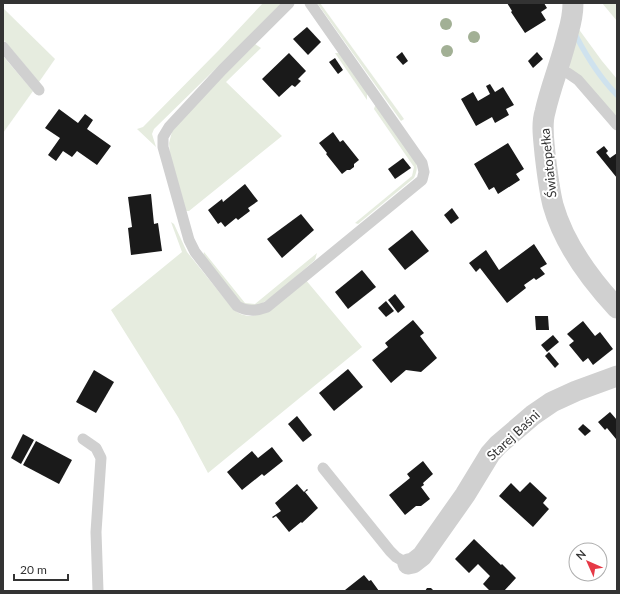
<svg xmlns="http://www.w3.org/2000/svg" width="620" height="594" font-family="Lato,sans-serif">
  <rect width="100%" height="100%" fill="#fff"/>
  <g fill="#e6ecdf">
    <polygon points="263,3 283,3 154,129 152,134 156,147 137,129 143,127 219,50"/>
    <polygon points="317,3 320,3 404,119 401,121"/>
    <polygon points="602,3 617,3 617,21"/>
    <polygon points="3,8 55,59 39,82 3,39"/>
    <polygon points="575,24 602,61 617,79 617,120 572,72 569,66"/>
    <polygon points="255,44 261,48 226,82 282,136 189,211 186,211 170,154 169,143 173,128 216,82"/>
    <polygon points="335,53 339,53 367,92 367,100"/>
    <polygon points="3,56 33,91 3,133"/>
    <path d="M 378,105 L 415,157 C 417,166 418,170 414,178 L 358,224 L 355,223 L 412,176 L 414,167 L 374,109 L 375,106 Z"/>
    <path d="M 171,222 L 174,224 L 187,252 L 233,309 C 252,324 263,312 278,300 C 287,293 296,286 305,279 L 362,347 L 208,473 L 178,417 L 111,310 L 182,252 Z"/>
    <path d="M 204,252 L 245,303 L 255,304 L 317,253 L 315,260 C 304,269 267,304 256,306 C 250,307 244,304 239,301 L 203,256 Z"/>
  </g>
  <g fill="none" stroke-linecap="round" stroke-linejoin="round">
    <path stroke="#cfe2ee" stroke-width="5.5" d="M 576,36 C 587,57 600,78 617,95"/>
  </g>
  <g fill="#1a1a1a">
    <polygon points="507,3 544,3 547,8 541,12 546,20 525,33 511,12 512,11"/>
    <polygon points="307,27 321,42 308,55 293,39"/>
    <polygon points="402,52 408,61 403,65 396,57"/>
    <polygon points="537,52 543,59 533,68 528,61"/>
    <polygon points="289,53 306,71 298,79 301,81 295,87 292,85 279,97 262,79"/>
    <polygon points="335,58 343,70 338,74 329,62"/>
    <polygon points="490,84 495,92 503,87 514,105 506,109 509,115 495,123 492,117 476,126 461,99 473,92 478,101 490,94 486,86"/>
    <polygon points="59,109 78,123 85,114 93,120 87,129 111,146 97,165 77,151 72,157 63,151 56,161 48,155 60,138 45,128"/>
    <polygon points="333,132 340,142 343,140 359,160 354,164 354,167 350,170 347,170 342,174 326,154 327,153 319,143"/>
    <polygon points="508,143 524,169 516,174 520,180 498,194 494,187 489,190 474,164"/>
    <polygon points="604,146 608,151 606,153 610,158 617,153 617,178 596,152"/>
    <polygon points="403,158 411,168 395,179 388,169"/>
    <polygon points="245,184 258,201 248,208 250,211 238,220 236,218 225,227 221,222 218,224 208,210 222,199 223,202"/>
    <polygon points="151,194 154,224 158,223 162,251 131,255 128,228 132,227 128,197"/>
    <polygon points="452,208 459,218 451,224 444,215"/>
    <polygon points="301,214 314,230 282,258 267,239"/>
    <polygon points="412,230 429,251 405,270 388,249"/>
    <polygon points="534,244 547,264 540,268 545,274 536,280 534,278 524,285 526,288 507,303 480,268 476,272 469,263 486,250 499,270"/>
    <polygon points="362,270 376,287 348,309 335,292"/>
    <polygon points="395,294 405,307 398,313 388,300"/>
    <polygon points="386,301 394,311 386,317 378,308"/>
    <polygon points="535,316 548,316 549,330 536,330"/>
    <polygon points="413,320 424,333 420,336 437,358 421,372 406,370 391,383 372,360 388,347 385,343"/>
    <polygon points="583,321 595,336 600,332 613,349 593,365 588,358 583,362 569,345 574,341 567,334"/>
    <polygon points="553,335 559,342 547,352 541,345"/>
    <polygon points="549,352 559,364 555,368 545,356"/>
    <polygon points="348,369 363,387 334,411 319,393"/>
    <polygon points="94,370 114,382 96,413 76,402"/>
    <polygon points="610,412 617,420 617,437 616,439 607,428 605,430 598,422"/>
    <polygon points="297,416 312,435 303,442 288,424"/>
    <polygon points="583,424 591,431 585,436 578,429"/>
    <polygon points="23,434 34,440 21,464 11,458"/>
    <polygon points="36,441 72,460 59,484 23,465"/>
    <polygon points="272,447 283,461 264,476 262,474 242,490 227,472 252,451 258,458"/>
    <polygon points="423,461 433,474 423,483 424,485 421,487 430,499 421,506 416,506 405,515 389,495 410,478 407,474"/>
    <polygon points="530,482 547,498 543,503 549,509 533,527 499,496 511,483 520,492"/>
    <polygon points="297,484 304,492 307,489 308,490 305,492 318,508 302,523 301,522 289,532 276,516 273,518 272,517 281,511 275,503"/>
    <polygon points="474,539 501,565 502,564 516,578 504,591 490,591 483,584 490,576 478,564 469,573 455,559"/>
    <polygon points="364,575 369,581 371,580 379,591 346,591 345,590"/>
    <polygon points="427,588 431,588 434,591 425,591"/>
  </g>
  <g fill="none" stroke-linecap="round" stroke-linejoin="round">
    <g stroke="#d0d0d0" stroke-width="11">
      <path d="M 289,3 L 222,70 L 169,127 L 163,137 L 163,147 L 189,240 L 195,252 L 237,306 C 248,312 256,311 267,307 L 422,180 L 424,172 L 422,163 L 310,3"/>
      <polyline points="3,47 39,90"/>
      <polyline points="559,67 578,80 617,125"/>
      <polyline points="83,439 96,448 101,458 96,532 98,591"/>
      <polyline points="323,468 390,551 396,557 408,564"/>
    </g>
    <g stroke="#d0d0d0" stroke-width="21">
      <path d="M 573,3 C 573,13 571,23 568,33 C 562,60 551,85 545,112 C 541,125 544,141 545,154 C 547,171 549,189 553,205 C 564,244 590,279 617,308"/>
      <polyline points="408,564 413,563 422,556 465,495 490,454 498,445 533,415 552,402 576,391 617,376"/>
    </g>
  </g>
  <g fill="#a2b095">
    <circle cx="446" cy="24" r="6"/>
    <circle cx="474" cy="37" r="6"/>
    <circle cx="447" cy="51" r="6"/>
  </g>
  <g text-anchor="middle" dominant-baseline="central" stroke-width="4" stroke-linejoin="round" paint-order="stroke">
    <g font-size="13" fill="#333" stroke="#fff">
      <text transform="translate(548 163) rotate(-96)">Światopełka</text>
      <text transform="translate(513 435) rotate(-43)">Starej Baśni</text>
    </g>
  </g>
  <rect width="620" height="594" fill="none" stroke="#333333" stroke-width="8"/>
  <g transform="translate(588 562) rotate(315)"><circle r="19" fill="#ffffff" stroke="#adadad"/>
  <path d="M0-3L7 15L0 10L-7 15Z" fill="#e63946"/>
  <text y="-6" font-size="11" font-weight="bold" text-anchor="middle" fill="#333333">N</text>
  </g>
  <path d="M14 574v6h54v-6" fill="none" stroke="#333333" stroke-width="2"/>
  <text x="20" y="574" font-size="12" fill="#333333" stroke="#ffffff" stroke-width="3" paint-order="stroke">20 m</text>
</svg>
